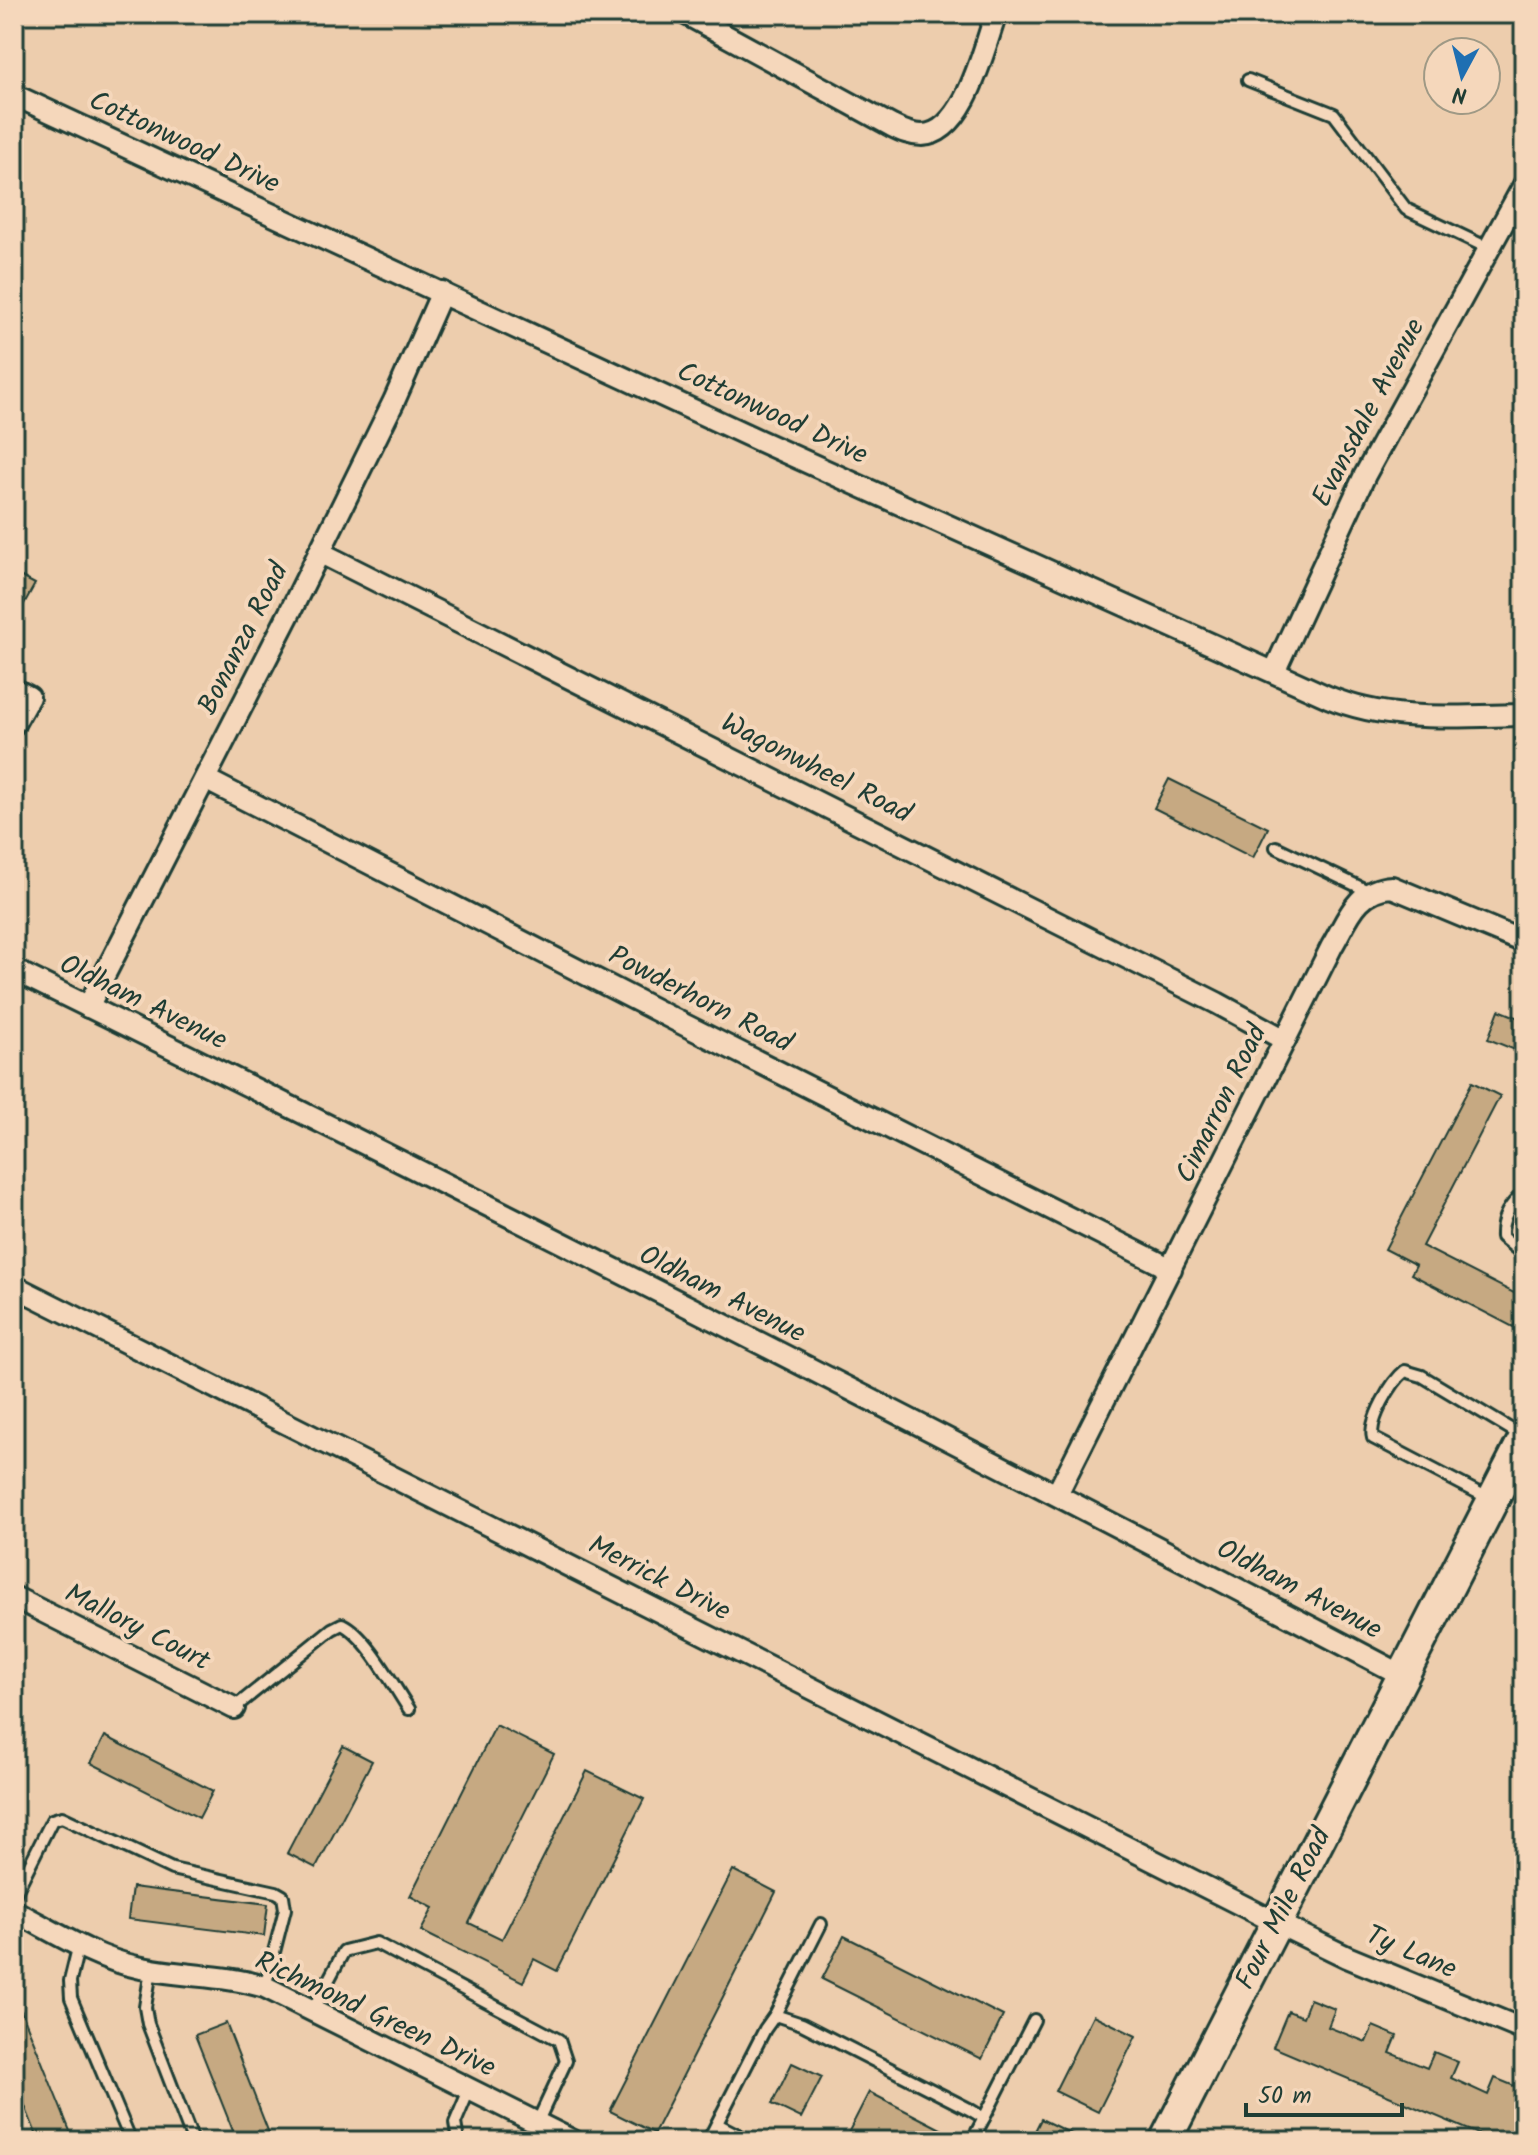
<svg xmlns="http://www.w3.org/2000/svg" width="1538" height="2155" font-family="Kalam,sans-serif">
  <rect width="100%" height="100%" fill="#edcdad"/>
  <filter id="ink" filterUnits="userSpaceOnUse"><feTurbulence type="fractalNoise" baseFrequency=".0125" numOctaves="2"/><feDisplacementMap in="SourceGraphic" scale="16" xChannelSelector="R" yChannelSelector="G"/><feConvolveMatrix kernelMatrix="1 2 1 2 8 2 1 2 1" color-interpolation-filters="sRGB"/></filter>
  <g filter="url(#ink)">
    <g fill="#c6a982" stroke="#1f3d34" stroke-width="2">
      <polygon points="14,573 35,584 14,622"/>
      <polygon points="1169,779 1268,828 1253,858 1154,808"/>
      <polygon points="1499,1010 1524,1020 1524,1043 1520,1052 1488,1039"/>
      <polygon points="1472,1082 1500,1096 1422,1246 1524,1298 1524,1306 1513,1327 1411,1274 1416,1265 1385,1249"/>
      <polygon points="496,1725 554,1754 469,1923 502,1939 587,1771 644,1799 557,1971 534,1959 523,1982 421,1931 433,1908 410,1896"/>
      <polygon points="105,1736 213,1791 199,1818 91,1763"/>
      <polygon points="343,1746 372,1761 316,1868 287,1853"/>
      <polygon points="733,1870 776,1892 654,2133 610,2111"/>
      <polygon points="132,1887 268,1904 264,1936 128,1919"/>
      <polygon points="844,1936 1003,2016 982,2059 822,1979"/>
      <polygon points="15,1995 57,2099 74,2141 39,2141 27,2111 14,2080"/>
      <polygon points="1310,1999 1335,2009 1328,2027 1366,2042 1373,2026 1397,2036 1390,2053 1427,2068 1434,2052 1458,2062 1451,2078 1488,2095 1495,2078 1524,2090 1524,2141 1495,2141 1273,2047 1288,2011 1303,2017"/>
      <polygon points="1093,2015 1136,2036 1098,2112 1055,2091"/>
      <polygon points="226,2023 272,2141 237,2141 195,2035"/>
      <polygon points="792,2063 822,2077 801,2118 772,2104"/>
      <polygon points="869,2092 964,2141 858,2141 847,2135"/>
      <polygon points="1041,2119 1086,2141 1030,2141"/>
    </g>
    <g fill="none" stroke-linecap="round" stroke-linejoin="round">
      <g stroke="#1f3d34" stroke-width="16">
        <g id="lane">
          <polyline points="1248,80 1334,114 1406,209 1488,248"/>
          <polyline points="1276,847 1370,892"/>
          <path d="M 1524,1192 C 1510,1205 1501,1217 1502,1237 L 1524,1255"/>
          <path d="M 1490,1499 L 1373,1438 C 1368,1421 1392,1381 1405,1371 L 1422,1376 L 1522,1436"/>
          <path d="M 234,1708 L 332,1629 L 342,1624 C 367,1636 393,1685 409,1709"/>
          <polyline points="14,1896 52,1820 62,1817 172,1869 276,1892 283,1896 285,1909 265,1987"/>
          <polyline points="79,1944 70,1981 71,1998 131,2141"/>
          <polyline points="151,1970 145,2007 148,2024 193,2141"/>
          <polyline points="313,2009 344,1951 376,1943 559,2040 566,2061 537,2123"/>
          <polyline points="775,2015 821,1924"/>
          <polyline points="984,2118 1034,2020"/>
          <polyline points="717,2124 750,2141"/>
          <polyline points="458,2141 455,2123 469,2090"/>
          <polyline points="708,2141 765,2029 775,2015 802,2024 969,2109 984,2118 972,2141"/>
        </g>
      </g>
      <g stroke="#1f3d34" stroke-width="26">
        <g id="street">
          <path d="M 686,14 L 892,126 C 902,131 911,135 922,135 C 965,134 984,47 996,14"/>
          <path d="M 14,95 L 760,441 L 1328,697 C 1390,723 1458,716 1524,715"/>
          <polyline points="319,552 1217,1003 1285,1040"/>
          <polyline points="1274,672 1365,475 1524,185"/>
          <polyline points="14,689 29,697 14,724"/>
          <polyline points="205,779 679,1022 1171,1269"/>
          <path d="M 14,970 C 480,1199 943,1434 1402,1675"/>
          <polyline points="88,1007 289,614 394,401 442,292"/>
          <polyline points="14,1286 1277,1923 1347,1957 1524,2030"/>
          <path d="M 1057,1494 L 1332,946 C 1348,919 1356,889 1392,887 L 1524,942"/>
          <polyline points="14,1597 234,1708"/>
          <path d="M 14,1911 C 53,1931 94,1958 137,1967 C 180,1977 223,1974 265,1987 L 573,2141"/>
        </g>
      </g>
      <g stroke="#1f3d34" stroke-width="36">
        <polyline id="secondary" points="1165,2141 1524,1439"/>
      </g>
      <use href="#lane" stroke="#f5d7bb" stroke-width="10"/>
      <use href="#street" stroke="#f5d7bb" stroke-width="20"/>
      <use href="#secondary" stroke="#f5d7bb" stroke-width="30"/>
    </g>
  </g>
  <g text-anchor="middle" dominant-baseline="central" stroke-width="8" stroke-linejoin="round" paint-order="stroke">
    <g font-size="28" fill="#1f3d34" stroke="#f5d7bb">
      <text transform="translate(184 143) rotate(25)">Cottonwood Drive</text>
      <text transform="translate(1369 413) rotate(-62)">Evansdale Avenue</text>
      <text transform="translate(772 414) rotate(25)">Cottonwood Drive</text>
      <text transform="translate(244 639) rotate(-63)">Bonanza Road</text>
      <text transform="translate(816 769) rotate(27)">Wagonwheel Road</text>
      <text transform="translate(700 1000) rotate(27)">Powderhorn Road</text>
      <text transform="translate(143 1003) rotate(26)">Oldham Avenue</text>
      <text transform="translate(1222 1104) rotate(-64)">Cimarron Road</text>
      <text transform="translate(722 1295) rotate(27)">Oldham Avenue</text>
      <text transform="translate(659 1579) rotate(27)">Merrick Drive</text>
      <text transform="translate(1299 1590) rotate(28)">Oldham Avenue</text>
      <text transform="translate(137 1628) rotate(27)">Mallory Court</text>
      <text transform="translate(1284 1909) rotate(-63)">Four Mile Road</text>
      <text transform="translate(1411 1953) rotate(23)">Ty Lane</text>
      <text transform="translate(375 2015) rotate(25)">Richmond Green Drive</text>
    </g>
  </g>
  <rect width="1538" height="2155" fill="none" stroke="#f5d7bb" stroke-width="48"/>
  <rect x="24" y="24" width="1490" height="2107" fill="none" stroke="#1f3d34" stroke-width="3" filter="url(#ink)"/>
  <g transform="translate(1462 76) rotate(187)"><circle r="38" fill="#f5d7bb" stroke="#9f9985" stroke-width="2"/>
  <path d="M0-6L14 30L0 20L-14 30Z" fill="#1f6fb2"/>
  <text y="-12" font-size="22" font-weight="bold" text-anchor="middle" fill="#1f3d34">N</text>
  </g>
  <path d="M1246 2103v12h156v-12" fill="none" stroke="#1f3d34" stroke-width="4"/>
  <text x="1258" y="2103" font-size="24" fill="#1f3d34" stroke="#f5d7bb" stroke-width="6" paint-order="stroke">50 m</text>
</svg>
